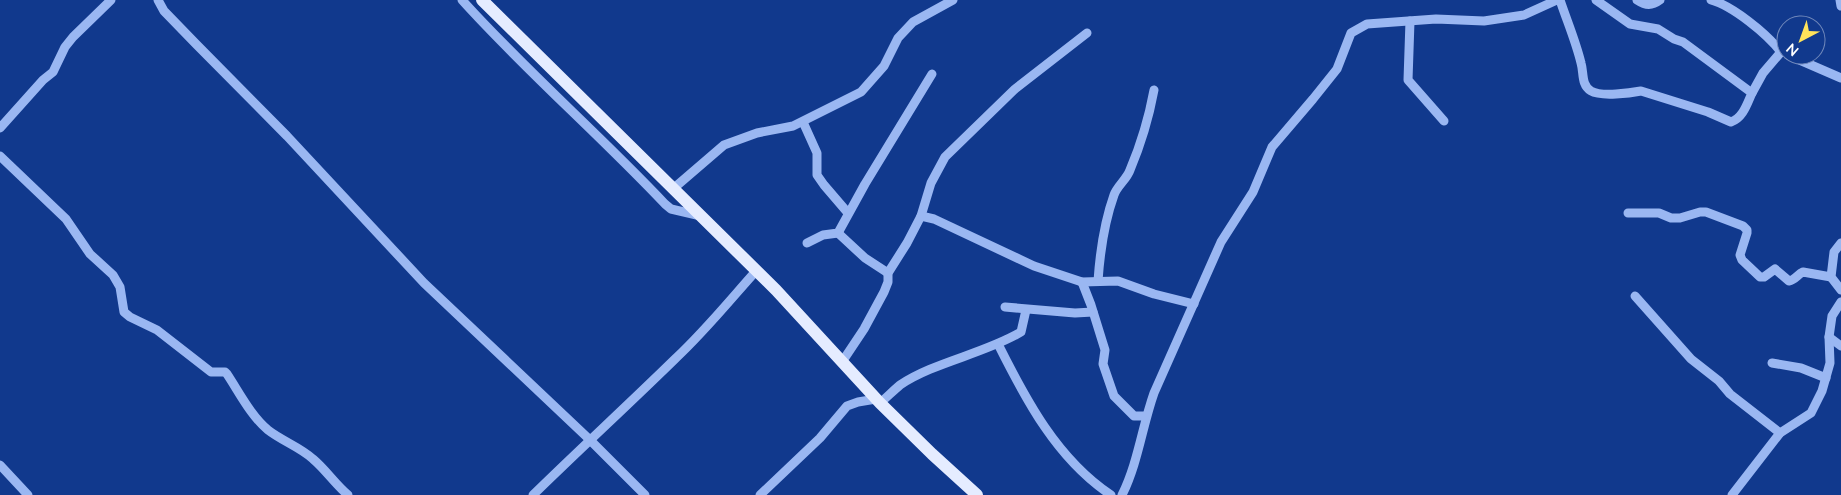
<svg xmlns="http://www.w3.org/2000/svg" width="1841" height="495" font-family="Lato,sans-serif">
  <rect width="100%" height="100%" fill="#11398d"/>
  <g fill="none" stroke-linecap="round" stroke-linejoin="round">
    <g stroke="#9ab7f2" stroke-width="9">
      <polyline points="158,0 164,11 197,45 287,136 424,283 589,439 645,495"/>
      <path d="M 462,0 C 526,71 599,134 665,204 L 671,209 L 701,216"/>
      <path d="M 1560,0 C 1567,21 1576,42 1581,63 C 1584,73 1581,85 1591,91 C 1601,97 1631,93 1641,91 L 1708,112 L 1731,122 C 1743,118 1747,104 1752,93 L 1683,42 L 1674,39 L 1658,29 L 1630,24 L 1596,0"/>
      <path d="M 1637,0 C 1646,6 1652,6 1660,0"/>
      <path d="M 1711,0 C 1733,6 1767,34 1781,52 L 1763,73 L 1752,93"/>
      <polyline points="1840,0 1841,6"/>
      <polyline points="1410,21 1408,80 1444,121"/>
      <polyline points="1788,55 1841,78"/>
      <polyline points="803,122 817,153 817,175 824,185 848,213"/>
      <polyline points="0,128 43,80 53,72 65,47 73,37 111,0"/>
      <path d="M 0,156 L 66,219 L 90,254 L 113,275 L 120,287 L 124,312 L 130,317 L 157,330 L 211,372 L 225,372 L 227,374 C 239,392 251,416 268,430 C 282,441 300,447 313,459 C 326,470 335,484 348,495"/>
      <polyline points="674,188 724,145 757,133 793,126 861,92 884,66 898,38 913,22 953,0"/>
      <path d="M 1628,213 L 1659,213 L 1671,218 L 1680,218 L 1700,212 L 1706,212 L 1743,226 L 1747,230 L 1747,233 L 1740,255 L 1742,260 L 1760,277 L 1764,277 L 1775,269 L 1789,281 C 1795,280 1798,274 1803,272 L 1831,277"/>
      <polyline points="921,216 934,219 1034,266 1082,282 1118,281 1154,294 1194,304"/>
      <polyline points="838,233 865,258 888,273"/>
      <polyline points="807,243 823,235 838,233 865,184 932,74"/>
      <polyline points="1841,243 1834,252 1831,277 1841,290"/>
      <path d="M 1098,281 C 1100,252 1104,223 1114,195 C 1117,186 1127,179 1130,170 C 1141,144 1149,117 1154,90"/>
      <polyline points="1082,282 1091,305 1105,350 1103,364 1114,396 1134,416 1146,416"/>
      <polyline points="1635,296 1691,359 1719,381 1730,394 1780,433"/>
      <polyline points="1005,307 1075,313 1093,312"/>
      <polyline points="1829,337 1841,346"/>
      <path d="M 998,344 C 1026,400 1057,459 1111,495"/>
      <polyline points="842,362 864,329 884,292 888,282 888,273 907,243 921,216 931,183 945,157 1015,89 1087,33"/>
      <polyline points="1772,363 1801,368 1826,378"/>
      <path d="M 880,403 C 887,397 893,391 900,385 C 934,362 984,354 1021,332 L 1026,310"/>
      <polyline points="0,465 28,495"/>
      <path d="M 533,495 C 580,449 629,404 676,358 C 705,331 730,300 756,271"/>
      <polyline points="760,495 820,438 847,406 858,402 876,399"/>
      <path d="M 1122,495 C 1138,463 1142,427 1154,393 L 1221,242 L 1253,192 L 1272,147 L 1313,99 L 1337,69 L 1351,33 L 1367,24 L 1436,19 L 1484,21 L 1524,15 L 1557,0"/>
      <polyline points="1732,495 1780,433 1811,413 1822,391 1830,363 1829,337 1832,316 1841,302"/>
    </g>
    <polyline stroke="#e5ecff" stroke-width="12" points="482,0 776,290 880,403 932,454 977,495"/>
  </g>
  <g transform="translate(1801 40) rotate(221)"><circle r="24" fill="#11398d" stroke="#7088bb"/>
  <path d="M0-4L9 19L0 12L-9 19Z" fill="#ffe35b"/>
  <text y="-8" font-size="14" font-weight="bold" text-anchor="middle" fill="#ffffff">N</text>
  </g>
</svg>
